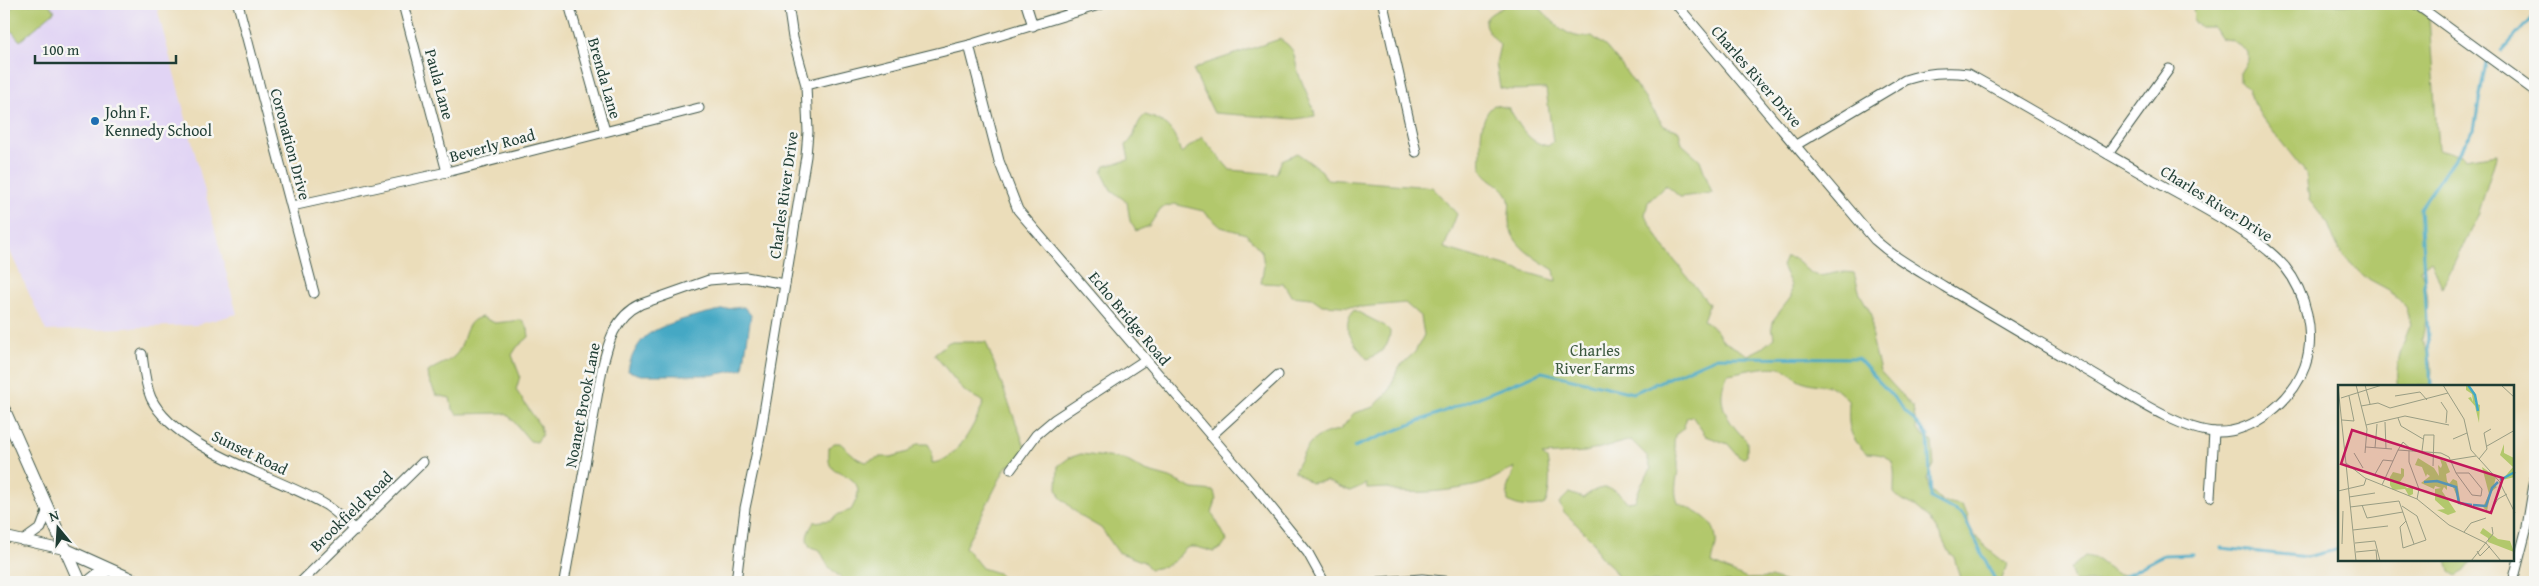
<svg xmlns="http://www.w3.org/2000/svg" width="2539" height="586" font-family="'Gentium Book Plus',serif">
  <rect width="100%" height="100%" fill="#f6f6f2"/>
  <filter id="ink" filterUnits="userSpaceOnUse"><feTurbulence type="fractalNoise" baseFrequency=".02" numOctaves="2"/><feDisplacementMap in="SourceGraphic" scale="10" xChannelSelector="R" yChannelSelector="G"/><feConvolveMatrix kernelMatrix="1 2 1 2 8 2 1 2 1" color-interpolation-filters="sRGB"/></filter>
  <filter id="wash" filterUnits="userSpaceOnUse"><feTurbulence type="fractalNoise" baseFrequency=".0096" numOctaves="4" result="noise"/><feDisplacementMap in="SourceGraphic" scale="20" xChannelSelector="R" yChannelSelector="G"/><feGaussianBlur stdDeviation="1.12" result="paint"/><feColorMatrix in="noise" values="0 0 0 0 0 0 0 0 0 0 0 0 0 0 0 0 0 1.4 0 .05"/><feComposite in="paint" operator="in"/></filter>
  <g filter="url(#wash)">
    <rect width="100%" height="100%" fill="#ebddba"/>
    <polygon fill="#e1d4f4" points="4,4 156,4 237,314 196,325 46,331 4,238"/>
    <g fill="#b2c86c" stroke="#688250">
      <polygon points="16,4 49,4 55,11 20,41 4,22 4,14"/>
      <path d="M 1504,4 L 1536,4 C 1552,20 1567,42 1592,36 L 1606,47 L 1622,66 L 1664,126 L 1679,131 L 1682,144 L 1700,160 L 1712,193 L 1680,197 L 1666,185 L 1648,202 L 1645,215 L 1663,246 L 1709,304 L 1703,320 L 1716,330 L 1723,341 L 1748,355 L 1762,348 L 1774,338 L 1772,326 L 1774,319 L 1791,297 L 1791,285 L 1782,266 L 1786,257 L 1796,259 C 1821,289 1824,268 1854,273 L 1860,294 L 1872,315 L 1872,338 L 1880,371 L 1913,407 L 1917,430 L 1932,442 L 1934,465 L 1927,478 L 1929,489 L 1941,501 L 1961,505 L 1968,515 C 1966,535 1993,553 2007,564 L 2001,582 L 1961,582 L 1954,557 L 1949,553 C 1941,537 1934,521 1920,510 C 1912,502 1901,502 1894,493 C 1894,466 1899,454 1866,453 C 1848,435 1848,426 1849,402 C 1830,379 1828,389 1805,382 C 1796,380 1793,374 1786,370 C 1772,363 1742,372 1728,374 C 1713,402 1728,422 1747,441 L 1747,456 L 1744,458 L 1739,457 L 1728,444 L 1706,436 L 1692,416 L 1687,417 L 1683,429 L 1675,435 C 1672,451 1677,450 1678,462 C 1679,477 1672,488 1678,503 C 1694,511 1715,518 1716,539 C 1717,547 1713,556 1712,563 L 1747,579 L 1773,578 L 1787,582 L 1621,582 L 1611,566 L 1599,555 L 1593,541 L 1564,512 L 1559,503 L 1569,493 L 1583,498 C 1600,484 1614,484 1627,502 L 1635,501 L 1640,487 L 1651,469 L 1647,456 L 1631,440 L 1585,452 L 1542,455 L 1547,459 C 1550,471 1551,493 1545,504 C 1535,509 1517,507 1508,501 L 1507,489 L 1515,467 C 1505,472 1494,479 1484,483 C 1469,489 1399,498 1388,488 L 1367,489 L 1366,484 L 1350,491 L 1326,481 L 1311,483 L 1294,471 C 1308,447 1310,434 1340,430 L 1354,413 L 1374,407 L 1389,391 L 1398,368 L 1415,352 L 1424,335 L 1421,317 L 1405,303 L 1361,307 L 1322,305 L 1312,298 L 1291,296 L 1284,284 L 1261,283 L 1264,266 L 1262,252 L 1246,234 L 1221,227 L 1203,211 L 1174,204 L 1161,208 L 1149,226 L 1136,231 L 1130,221 L 1127,202 L 1111,190 L 1102,172 L 1105,166 L 1129,160 L 1126,145 C 1138,135 1134,124 1145,115 C 1169,122 1174,131 1181,153 L 1202,137 L 1230,170 L 1276,174 L 1282,160 L 1297,153 L 1322,171 L 1326,179 L 1432,187 L 1457,214 L 1444,248 L 1556,281 L 1554,270 C 1536,259 1510,245 1509,221 C 1508,211 1512,204 1507,194 C 1501,183 1485,180 1481,167 C 1480,162 1481,155 1481,151 C 1481,134 1480,117 1494,105 L 1509,108 C 1520,126 1527,142 1548,146 L 1553,142 L 1546,89 C 1532,88 1514,92 1500,88 L 1496,63 L 1500,45 C 1485,27 1475,20 1502,8 Z"/>
      <path d="M 2193,4 L 2411,4 L 2429,18 L 2438,149 L 2462,155 L 2465,159 L 2497,154 L 2478,215 L 2442,288 L 2431,260 L 2420,269 C 2432,299 2428,309 2422,340 C 2431,356 2435,368 2429,386 L 2398,386 C 2393,370 2404,340 2411,324 L 2405,307 L 2389,290 L 2363,276 L 2339,251 L 2328,224 L 2309,200 L 2306,173 L 2263,119 L 2253,103 L 2249,90 L 2240,81 L 2240,73 L 2248,60 L 2248,52 L 2231,40 L 2220,38 L 2213,27 L 2201,27 L 2194,22 Z"/>
      <polygon points="1280,39 1288,45 1293,51 1299,75 1314,110 1315,116 1295,119 1214,113 1193,70 1205,64"/>
      <path d="M 1354,310 L 1385,326 L 1390,331 C 1390,346 1381,354 1367,359 C 1356,345 1338,328 1354,310 Z"/>
      <path d="M 482,317 L 495,323 L 522,320 L 528,329 L 529,337 L 517,347 L 512,355 L 520,376 L 516,390 L 540,426 L 542,434 L 537,442 L 530,441 L 510,417 L 504,413 L 457,414 L 452,408 L 450,398 L 436,395 L 429,380 L 428,372 C 438,364 450,363 458,352 C 466,339 464,320 482,317 Z"/>
      <path d="M 949,342 L 986,342 L 1028,455 L 1006,467 L 965,547 L 982,568 L 998,573 L 1007,582 L 845,582 L 828,566 L 820,550 L 810,547 C 804,537 808,532 814,522 L 831,520 L 839,514 L 851,510 C 860,494 863,484 843,474 C 838,471 833,470 830,465 C 828,460 829,453 829,448 L 834,443 L 840,443 L 858,459 L 866,462 L 879,457 L 891,457 L 908,452 L 917,444 L 928,444 L 932,451 L 932,463 C 958,461 975,423 984,402 L 965,392 L 934,354 Z"/>
      <path d="M 1081,454 L 1124,459 L 1145,471 L 1170,478 L 1193,489 L 1214,491 L 1216,500 L 1212,513 L 1227,540 L 1222,548 L 1213,552 C 1175,538 1190,556 1165,566 C 1161,568 1155,568 1150,569 L 1144,562 L 1118,552 L 1101,528 L 1080,516 L 1060,497 L 1057,488 L 1058,466 L 1069,458 Z"/>
      <polygon points="2085,556 2095,558 2119,575 2145,574 2150,582 2075,582 2070,569"/>
      <polygon points="2447,560 2473,560 2465,571 2456,576 2450,572"/>
    </g>
    <path fill="#44a8c4" stroke="#32727c" d="M 744,307 L 751,315 L 743,369 L 713,375 L 641,375 L 628,371 C 629,360 637,345 645,337 C 661,322 722,308 744,307 Z"/>
    <g fill="none" stroke-linecap="round" stroke-linejoin="round">
      <g stroke="#44a8c4" stroke-width="3">
        <polyline points="2502,51 2535,14"/>
        <polyline points="2431,386 2420,208 2474,130 2486,62"/>
        <polyline points="1354,447 1542,372 1633,393 1717,357 1858,358 1928,436 1931,498 1963,515 1996,582"/>
        <polyline points="2221,548 2307,557 2339,549"/>
        <polyline points="2113,582 2164,555 2193,554"/>
      </g>
    </g>
  </g>
  <g filter="url(#ink)">
    <g fill="none" stroke-linecap="round" stroke-linejoin="round">
      <g stroke="#3e5548" stroke-width="11">
        <g id="minor">
          <polyline points="238,4 314,293"/>
          <polyline points="403,4 447,172"/>
          <polyline points="569,4 605,131"/>
          <polyline points="788,4 793,38 806,85"/>
          <polyline points="1026,4 1033,26"/>
          <polyline points="1383,4 1416,152"/>
          <path d="M 1676,4 L 1875,240 C 1896,259 1921,272 1945,287 C 1992,315 2039,343 2086,370 C 2120,389 2177,430 2215,432 C 2253,434 2293,400 2305,366 C 2316,334 2306,293 2285,267 C 2256,233 2193,203 2153,180 C 2091,145 2030,108 1968,74 C 1945,71 1927,73 1905,80 L 1796,145"/>
          <polyline points="2416,4 2535,91"/>
          <polyline points="969,45 999,161 1018,210 1254,486 1308,553 1324,582"/>
          <polyline points="2108,154 2169,69"/>
          <polyline points="292,206 447,172 699,108"/>
          <path d="M 142,354 C 144,369 145,384 151,398 C 176,450 276,476 324,504 C 335,510 346,522 356,530"/>
          <polyline points="1211,436 1278,375"/>
          <polyline points="1011,469 1036,435 1055,419 1145,360"/>
          <polyline points="2210,497 2214,432"/>
          <polyline points="4,536 66,550"/>
          <polyline points="23,541 41,528 48,509"/>
          <polyline points="301,582 423,462"/>
          <path d="M 564,582 L 602,369 C 608,343 614,317 641,304 L 709,280 L 746,277 L 785,284"/>
          <polyline points="736,582 745,508 760,437 806,156 808,132 806,85 969,45 1102,4"/>
          <polyline points="1378,582 1422,579 1454,582"/>
          <polyline points="2513,582 2527,527 2535,478"/>
        </g>
      </g>
      <g stroke="#3e5548" stroke-width="14">
        <g id="secondary">
          <polyline points="4,410 80,582"/>
          <polyline points="66,550 137,582"/>
          <polyline points="89,582 99,574 109,570"/>
        </g>
      </g>
      <use href="#minor" stroke="#fff" stroke-width="9"/>
      <use href="#secondary" stroke="#fff" stroke-width="12"/>
    </g>
  </g>
  <circle fill="#1f6fb2" stroke="#f6f6f2" stroke-width="2" cx="95" cy="121" r="5"/>
  <g text-anchor="middle" dominant-baseline="central" stroke-width="5" stroke-linejoin="round" paint-order="stroke">
    <g font-size="16" fill="#1f3d34" stroke="#f6f6f2">
      <text transform="translate(1757 76) rotate(49)">Charles River Drive</text>
      <text transform="translate(605 78) rotate(74)">Brenda Lane</text>
      <text transform="translate(440 84) rotate(75)">Paula Lane</text>
      <text transform="translate(291 144) rotate(75)">Coronation Drive</text>
      <text transform="translate(492 145) rotate(-15)">Beverly Road</text>
      <text transform="translate(783 195) rotate(-82)">Charles River Drive</text>
      <text transform="translate(2217 203) rotate(32)">Charles River Drive</text>
      <text transform="translate(1130 318) rotate(50)">Echo Bridge Road</text>
      <text transform="translate(582 405) rotate(-79)">Noanet Brook Lane</text>
      <text transform="translate(250 452) rotate(26)">Sunset Road</text>
      <text transform="translate(351 511) rotate(-44)">Brookfield Road</text>
    </g>
    <g font-size="16" fill="#1f3d34" stroke="#f6f6f2" text-anchor="start">
      <text x="105" y="112">John F.<tspan x="105" dy="18">Kennedy School</tspan></text>
    </g>
    <g font-size="16" fill="#3c593f" stroke="#f6f6f2">
      <text x="1595" y="350">Charles<tspan x="1595" dy="18">River Farms</tspan></text>
    </g>
  </g>
  <g transform="translate(2338 385)">
    <rect width="176" height="176" fill="#ebddba"/>
    <path d="M 128,0 L 137,8 L 137,18 L 142,20 L 141,38 L 137,21 L 130,13 L 133,12 L 135,17 L 134,9 L 128,5 ZM 166,59 L 166,68 L 176,73 L 177,92 L 164,95 L 175,82 L 162,70 ZM 80,73 L 96,83 L 101,91 L 100,80 L 103,83 L 104,80 L 102,74 L 108,77 L 112,87 L 108,89 L 109,96 L 111,99 L 115,94 L 119,96 L 123,121 L 115,102 L 109,100 L 109,105 L 106,102 L 104,106 L 118,127 L 110,130 L 99,125 L 107,124 L 97,115 L 97,104 L 103,103 L 97,101 L 96,104 L 83,98 L 92,91 L 89,89 L 88,92 L 84,82 L 77,80 ZM 144,82 L 158,92 L 156,100 L 159,102 L 153,107 L 149,126 L 145,122 L 151,109 ZM 63,83 L 66,84 L 66,91 L 62,97 L 69,103 L 75,102 L 75,109 L 71,111 L 67,104 L 55,105 L 52,100 L 52,92 L 55,87 L 63,89 ZM 145,143 L 160,154 L 172,156 L 176,167 L 150,157 L 150,153 L 142,148 Z" fill="#b2c86c"/>
    <path fill="none" stroke="#44a8c4" stroke-width="2.5" d="M 130,0 L 137,10 L 140,26M 162,95 L 177,87M 86,97 L 99,96 L 118,102 L 121,118 L 134,120M 135,120 L 148,121 L 154,103 L 160,97"/>
    <path fill="none" stroke="#999d84" stroke-width="1" d="M 18,0 L 29,44 L 27,68M 27,0 L 32,19M 105,0 L 126,34 L 133,65 L 161,96 L 177,128M 163,0 L 177,13M 0,1 L 18,176M 57,11 L 82,7 L 89,15M 3,13 L 44,0M 103,17 L 109,26 L 108,38M 23,21 L 40,18 L 52,23 L 110,8M 60,33 L 63,41 L 85,54M 4,35 L 16,36 L 11,11M 47,37 L 48,64M 28,40 L 67,31 L 111,40M 115,54 L 129,48M 149,61 L 177,45M 28,62 L 54,64M 37,63 L 39,39M 60,65 L 65,57 L 75,66M 71,66 L 71,77 L 81,104 L 79,114M 84,66 L 86,50 L 96,50 L 95,81M 16,68 L 25,83M 141,74 L 149,64 L 146,48 L 153,44M 113,75 L 138,71M 8,78 L 27,93 L 79,114 L 111,140 L 148,158 L 163,176M 36,91 L 45,75 L 55,76M 44,100 L 60,65 L 103,68 L 111,72 L 118,88 L 131,88 L 144,104 L 143,111 L 134,110 L 118,88M 0,106 L 26,100 L 28,94M 11,112 L 37,108M 24,120 L 29,133 L 65,127M 64,121 L 79,131 L 88,155 L 65,163 L 62,142 L 68,136M 12,122 L 61,116 L 76,159M 151,129 L 160,114 L 169,109M 15,145 L 50,141M 126,147 L 133,138 L 148,133M 17,158 L 37,156 L 42,176M 4,159 L 5,126M 139,166 L 142,171 L 152,161M 18,167 L 38,165 L 39,176M 133,176 L 155,149 L 154,142"/>
    <path fill="#c2185b" fill-opacity="0.15" stroke="#c2185b" stroke-width="2.5" d="M 14,45 L 165,93 L 153,128 L 3,79 Z"/>
    <rect width="176" height="176" fill="none" stroke="#1f3d34" stroke-width="2.5"/>
  </g>
  <rect width="2539" height="586" fill="none" stroke="#f6f6f2" stroke-width="20"/>
  <g transform="translate(58 528) rotate(342)" stroke="#f6f6f2" stroke-width="4" paint-order="stroke">
  <path d="M0-4L9 19L0 12L-9 19Z" fill="#1f3d34"/>
  <text y="-8" font-size="14" font-weight="bold" text-anchor="middle" fill="#1f3d34">N</text>
  </g>
  <path d="M35 55v8h141v-8" fill="none" stroke="#1f3d34" stroke-width="2.5"/>
  <text x="42" y="55" font-size="15" fill="#1f3d34" stroke="#f6f6f2" stroke-width="4" paint-order="stroke">100 m</text>
</svg>
